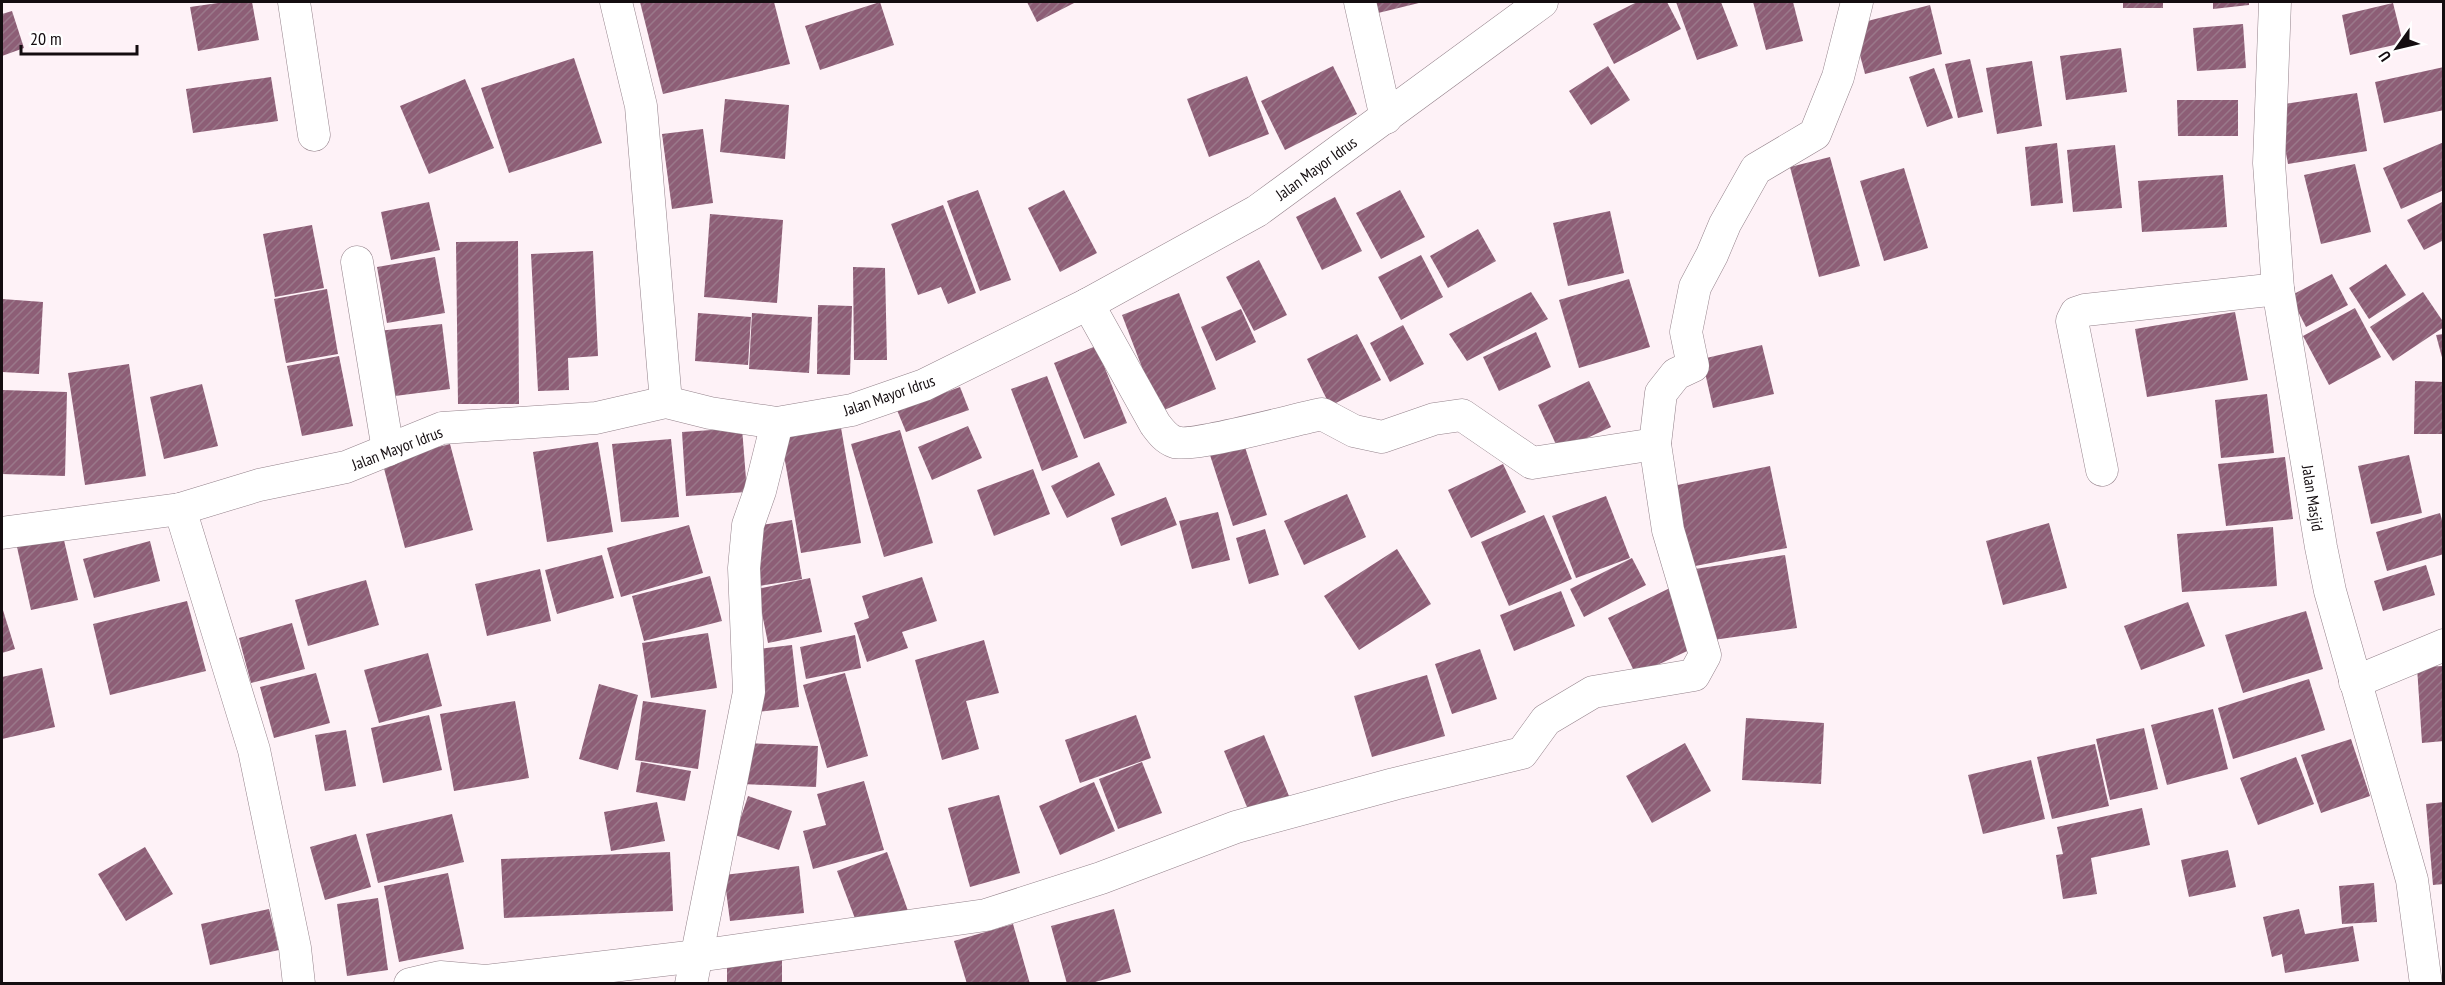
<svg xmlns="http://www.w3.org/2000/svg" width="2445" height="985" font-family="'PT Sans Narrow',sans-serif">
  <defs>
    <pattern id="building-hatch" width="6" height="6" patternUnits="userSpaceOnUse" patternTransform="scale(1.5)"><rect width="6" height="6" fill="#8d5e76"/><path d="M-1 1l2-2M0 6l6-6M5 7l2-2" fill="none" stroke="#9a788a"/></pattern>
  </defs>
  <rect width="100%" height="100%" fill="#fef2f7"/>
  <g fill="url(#building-hatch)">
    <polygon points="225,2 252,2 259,40 198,51 190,7"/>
    <polygon points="640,2 774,2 790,64 663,94"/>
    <polygon points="880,2 894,45 820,70 805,26"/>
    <polygon points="1027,2 1076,2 1037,22"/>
    <polygon points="1371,2 1423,2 1374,14"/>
    <polygon points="1637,2 1667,2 1681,29 1614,64 1593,24"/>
    <polygon points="1676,2 1721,2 1738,46 1697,60"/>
    <polygon points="1753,2 1793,2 1803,41 1766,50"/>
    <rect x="2123" y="2" width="40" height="6"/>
    <polygon points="2213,2 2249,2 2249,5 2213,9"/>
    <polygon points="2393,3 2403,43 2350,55 2342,15"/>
    <polygon points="1930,5 1942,54 1865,74 1852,25"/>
    <polygon points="12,11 24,48 2,56 2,14"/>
    <polygon points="2243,24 2246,68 2197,71 2193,28"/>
    <polygon points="2121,48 2127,92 2066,100 2060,56"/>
    <polygon points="574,58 602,143 509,173 481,88"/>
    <polygon points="1970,59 1983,112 1958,118 1945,64"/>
    <polygon points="2032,61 2042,126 1997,134 1986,68"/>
    <polygon points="1333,66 1357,114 1285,150 1261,101"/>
    <polygon points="1608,66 1630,100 1591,125 1569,91"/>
    <polygon points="2444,67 2444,110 2384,123 2375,82"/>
    <polygon points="1934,68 1953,118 1927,127 1909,77"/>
    <polygon points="1247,76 1269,134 1209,157 1187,99"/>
    <polygon points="271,77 278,121 193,133 186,89"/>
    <polygon points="465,79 494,148 429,174 400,106"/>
    <polygon points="2357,93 2367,151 2288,164 2277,105"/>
    <polygon points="725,99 789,105 785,159 720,152"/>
    <polygon points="2177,100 2238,100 2238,136 2178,136"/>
    <polygon points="703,129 713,203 672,209 662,134"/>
    <polygon points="2444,142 2444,190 2401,209 2383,168"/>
    <polygon points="2057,143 2063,203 2031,206 2025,147"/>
    <polygon points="2115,145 2122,208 2073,212 2067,150"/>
    <polygon points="1830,157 1860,266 1819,277 1790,167"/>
    <polygon points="2355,164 2371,232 2321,244 2304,175"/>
    <polygon points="1904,168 1928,248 1884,261 1860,181"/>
    <polygon points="2223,175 2227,227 2142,232 2138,181"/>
    <polygon points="978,190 1011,280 980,291 947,201"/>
    <polygon points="1064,190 1097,253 1060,272 1028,208"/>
    <polygon points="1400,190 1425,237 1381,259 1356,213"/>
    <polygon points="1335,197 1362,251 1322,270 1296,217"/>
    <polygon points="2444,201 2444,240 2424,250 2407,220"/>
    <polygon points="429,202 440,250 391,260 381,212"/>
    <polygon points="943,205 976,293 948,304 941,287 918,295 891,224"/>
    <polygon points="1610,211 1624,273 1568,286 1553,223"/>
    <polygon points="710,214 783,220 777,303 704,297"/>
    <polygon points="312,225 324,288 275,297 263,234"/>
    <polygon points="1478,229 1496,261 1448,288 1430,256"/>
    <polygon points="518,241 519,404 458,404 456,242"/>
    <polygon points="593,251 598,356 568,358 569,390 538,391 531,254"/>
    <polygon points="1421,255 1443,297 1401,320 1378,277"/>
    <polygon points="435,257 445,313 387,323 377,267"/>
    <polygon points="1259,260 1287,315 1254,331 1226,277"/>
    <polygon points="2386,264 2406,295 2369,319 2349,288"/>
    <polygon points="853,267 885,268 887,360 854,360"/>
    <polygon points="2332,274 2348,305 2306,327 2290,296"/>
    <polygon points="1629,279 1650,347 1579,368 1559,300"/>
    <polygon points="327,289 338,354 286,363 274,299"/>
    <polygon points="1531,292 1548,319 1467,361 1449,334"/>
    <polygon points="2423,292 2444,323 2444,327 2393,361 2370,327"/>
    <polygon points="1179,293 1216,389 1159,412 1122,315"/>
    <polygon points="2,299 43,302 39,374 2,372"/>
    <polygon points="818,305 852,306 850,375 817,374"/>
    <polygon points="2355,308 2381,357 2329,385 2303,336"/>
    <polygon points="1241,309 1256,342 1216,361 1201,327"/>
    <polygon points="2235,312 2248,380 2147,397 2135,329"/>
    <polygon points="698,313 751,317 748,365 695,361"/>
    <polygon points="752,313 812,317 809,373 749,369"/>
    <polygon points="442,324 450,389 387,397 378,331"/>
    <polygon points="1403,325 1424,364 1390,382 1370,343"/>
    <polygon points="1536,332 1551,367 1499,391 1483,357"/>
    <polygon points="1357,334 1381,380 1330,406 1307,359"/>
    <polygon points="2444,334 2444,361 2443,361 2436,335"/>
    <polygon points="1762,345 1774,394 1713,408 1702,359"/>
    <polygon points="1096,346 1127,423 1084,439 1054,363"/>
    <polygon points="339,356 353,426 302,436 287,366"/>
    <polygon points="129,364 146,476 85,485 68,373"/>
    <polygon points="1047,376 1078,457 1042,471 1011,389"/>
    <polygon points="1589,381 1611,427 1559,451 1538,405"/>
    <polygon points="2415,381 2444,382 2444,434 2414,434"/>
    <polygon points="202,384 218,446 164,459 150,397"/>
    <polygon points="960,387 969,410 906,432 897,410"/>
    <polygon points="2,390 67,392 65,476 2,474"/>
    <polygon points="2267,394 2274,453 2221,458 2215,400"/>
    <polygon points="840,422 861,543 801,553 780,432"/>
    <polygon points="968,426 982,458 932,480 918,447"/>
    <polygon points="742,428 747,492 686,496 682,432"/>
    <polygon points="900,430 933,543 884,557 851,444"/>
    <polygon points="671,439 679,517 621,522 612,444"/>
    <polygon points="1243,441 1267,515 1233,526 1209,452"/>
    <polygon points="598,442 613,532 547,542 533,452"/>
    <polygon points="450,444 473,530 405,548 382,461"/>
    <polygon points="2409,455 2422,513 2371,524 2358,466"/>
    <polygon points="2285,457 2293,519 2226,526 2218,464"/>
    <polygon points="1099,462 1115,495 1067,518 1051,486"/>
    <polygon points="1503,464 1526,512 1471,538 1448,490"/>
    <polygon points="1770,466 1787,548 1680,569 1663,488"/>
    <polygon points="1033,469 1050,514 994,536 977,490"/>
    <polygon points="1347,494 1366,537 1304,565 1284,521"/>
    <polygon points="1606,496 1630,558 1576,578 1552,516"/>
    <polygon points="1166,497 1177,525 1121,546 1111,518"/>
    <polygon points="1218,512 1230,560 1192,569 1179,521"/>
    <polygon points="2440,513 2444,527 2444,554 2387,571 2376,532"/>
    <polygon points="1544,515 1572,579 1509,606 1481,542"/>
    <polygon points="792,520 802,579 759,586 749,527"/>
    <polygon points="2049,523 2067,588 2003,605 1986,541"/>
    <polygon points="689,525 703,573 621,597 607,548"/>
    <polygon points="2273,527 2277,586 2182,592 2177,534"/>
    <polygon points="1265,529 1279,575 1249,584 1236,538"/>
    <polygon points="63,536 78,600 31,610 17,547"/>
    <polygon points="150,541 160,581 94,598 83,559"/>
    <polygon points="1397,549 1431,604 1359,650 1324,596"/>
    <polygon points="602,555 614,598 557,614 545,570"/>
    <polygon points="1785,555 1797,628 1706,641 1695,569"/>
    <polygon points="1632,558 1646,585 1584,617 1570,589"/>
    <polygon points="2426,565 2435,595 2383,611 2374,581"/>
    <polygon points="540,569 551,621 487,636 475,584"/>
    <polygon points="710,576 722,621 644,641 632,596"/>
    <polygon points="922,577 937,621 902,632 908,648 867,662 854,623 869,618 862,596"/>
    <polygon points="810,578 822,632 768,643 757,589"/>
    <polygon points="366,580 379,625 308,646 295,600"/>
    <polygon points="1672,587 1700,645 1636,675 1608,618"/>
    <polygon points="1561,591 1575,626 1514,651 1500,615"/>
    <polygon points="187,601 206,671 110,695 93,624"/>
    <polygon points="2188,602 2205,646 2141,670 2124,626"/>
    <polygon points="2,607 15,649 2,653"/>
    <polygon points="2306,611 2323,669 2243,693 2225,635"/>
    <polygon points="292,623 305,669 251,683 239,638"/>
    <polygon points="708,633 717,688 651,698 642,643"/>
    <polygon points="855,635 861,668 806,679 800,647"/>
    <polygon points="984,640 999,693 966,701 979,749 942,760 915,660"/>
    <polygon points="792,645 799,707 757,712 749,650"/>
    <polygon points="1480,649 1497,699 1452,714 1435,664"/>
    <polygon points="428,653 442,706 379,723 364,670"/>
    <polygon points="2444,666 2444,741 2422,743 2417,667"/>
    <polygon points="42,668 55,727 2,739 2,677"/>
    <polygon points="316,673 330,723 274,738 260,687"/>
    <polygon points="845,673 868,756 827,768 803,685"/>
    <polygon points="1427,675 1445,736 1372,757 1354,696"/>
    <polygon points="2309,679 2325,730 2233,759 2218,708"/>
    <polygon points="599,684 638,695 618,770 579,759"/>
    <polygon points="515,701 529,778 454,791 440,714"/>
    <polygon points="643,701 706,710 698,769 635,760"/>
    <polygon points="2213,709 2228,769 2167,785 2151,725"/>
    <polygon points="429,715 442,770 383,783 371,728"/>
    <polygon points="1136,715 1151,758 1080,783 1065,740"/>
    <polygon points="1746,718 1824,723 1821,784 1742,780"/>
    <polygon points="2144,728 2158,789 2110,800 2096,739"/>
    <polygon points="346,730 356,786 325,791 315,735"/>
    <polygon points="1264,735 1289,796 1249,812 1224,751"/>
    <polygon points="2351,739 2370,796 2321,813 2301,755"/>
    <polygon points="744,743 818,746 816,787 742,784"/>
    <polygon points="1685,743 1711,791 1652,823 1626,776"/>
    <polygon points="2095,744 2109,806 2052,819 2037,757"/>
    <polygon points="2296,757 2314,804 2258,825 2240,778"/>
    <polygon points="2031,760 2045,819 1983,834 1968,775"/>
    <polygon points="641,762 691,771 685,801 636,792"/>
    <polygon points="1142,762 1162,813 1118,829 1099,779"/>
    <polygon points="864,781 884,850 813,869 803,831 826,825 817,794"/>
    <polygon points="1094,782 1115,831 1060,855 1039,806"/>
    <polygon points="999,795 1020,873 970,887 948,808"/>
    <polygon points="748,796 792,811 779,850 735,835"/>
    <polygon points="657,802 665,841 611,851 604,812"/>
    <polygon points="2444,802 2444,884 2433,885 2426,804"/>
    <polygon points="2142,808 2150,845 2091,858 2097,894 2063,899 2056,855 2063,854 2057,827"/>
    <polygon points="452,814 464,862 378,883 366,834"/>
    <polygon points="356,834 371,887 325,900 310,847"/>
    <polygon points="145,847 173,894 126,921 98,874"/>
    <polygon points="2228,850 2236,887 2189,897 2181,860"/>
    <polygon points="670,852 673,911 504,918 501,859"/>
    <polygon points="887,852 908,911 859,929 837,871"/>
    <polygon points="799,866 804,913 730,921 724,875"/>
    <polygon points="448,873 464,949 399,962 384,886"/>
    <polygon points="2374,883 2377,922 2342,924 2339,886"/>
    <polygon points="378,898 388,970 347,976 337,904"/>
    <polygon points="269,909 279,950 210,965 201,924"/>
    <polygon points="1114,909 1131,972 1088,984 1067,984 1051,926"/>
    <polygon points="2299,909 2305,934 2353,926 2359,961 2285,973 2282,954 2272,957 2263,917"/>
    <polygon points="1013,924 1030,984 967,984 954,941"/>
    <rect x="727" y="957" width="55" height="27"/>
  </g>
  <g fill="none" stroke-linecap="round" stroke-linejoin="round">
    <g stroke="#94828b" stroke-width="33">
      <g id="minor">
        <polyline points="294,2 314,135"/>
        <polyline points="616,2 641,106 666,402"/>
        <polyline points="1360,2 1386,118"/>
        <polyline points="2275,2 2269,163 2278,289 2321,547 2330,591 2412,880 2426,984"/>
        <polyline points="357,262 388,450"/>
        <path d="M 1088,304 L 1155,424 C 1161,432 1166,439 1175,442 C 1193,448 1296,419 1322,414 L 1354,431 L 1382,437 L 1434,419 L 1462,415 L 1532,463 L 1655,444"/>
        <polyline points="2102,470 2072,321 2076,313 2085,310 2278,289"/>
        <polyline points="180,509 254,750 295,948 299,984"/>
        <polyline points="2,533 180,509 259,485 346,467 442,428 596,418 666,402 710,413 777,423 852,410 924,385 1088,304 1257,211 1542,2"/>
        <polyline points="2355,682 2444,645"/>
        <polyline points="410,984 440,977 486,981 697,956 986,915 1101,878 1236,827 1394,784 1522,753 1546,720 1593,692 1694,675 1705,655 1668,530 1655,444 1661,393 1676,374 1693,366 1686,332 1695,287 1712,255 1725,224 1756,169 1815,134 1838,77 1857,2"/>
        <polyline points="691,984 749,692 744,568 748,525 760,491 777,423"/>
      </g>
    </g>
    <use href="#minor" stroke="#fff" stroke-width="32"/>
  </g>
  <g text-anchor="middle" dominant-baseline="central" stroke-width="4.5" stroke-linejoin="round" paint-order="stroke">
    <g font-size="16" fill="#140d10" stroke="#fff">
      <text transform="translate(1316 168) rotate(-36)">Jalan Mayor Idrus</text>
      <text transform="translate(889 395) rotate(-19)">Jalan Mayor Idrus</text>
      <text transform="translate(397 448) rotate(-21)">Jalan Mayor Idrus</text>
      <text transform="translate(2313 498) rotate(81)">Jalan Masjid</text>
    </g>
  </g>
  <rect width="2445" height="985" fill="none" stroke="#140d10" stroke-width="6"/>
  <g transform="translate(2397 48) rotate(236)" stroke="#ffffff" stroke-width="4.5" paint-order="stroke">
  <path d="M0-4.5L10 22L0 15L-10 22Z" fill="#140d10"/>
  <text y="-9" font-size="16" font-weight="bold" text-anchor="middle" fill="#140d10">U</text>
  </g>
  <path d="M21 45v9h116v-9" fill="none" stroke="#140d10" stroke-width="3"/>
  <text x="30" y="45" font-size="18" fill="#140d10" stroke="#ffffff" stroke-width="4.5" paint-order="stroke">20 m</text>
</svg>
